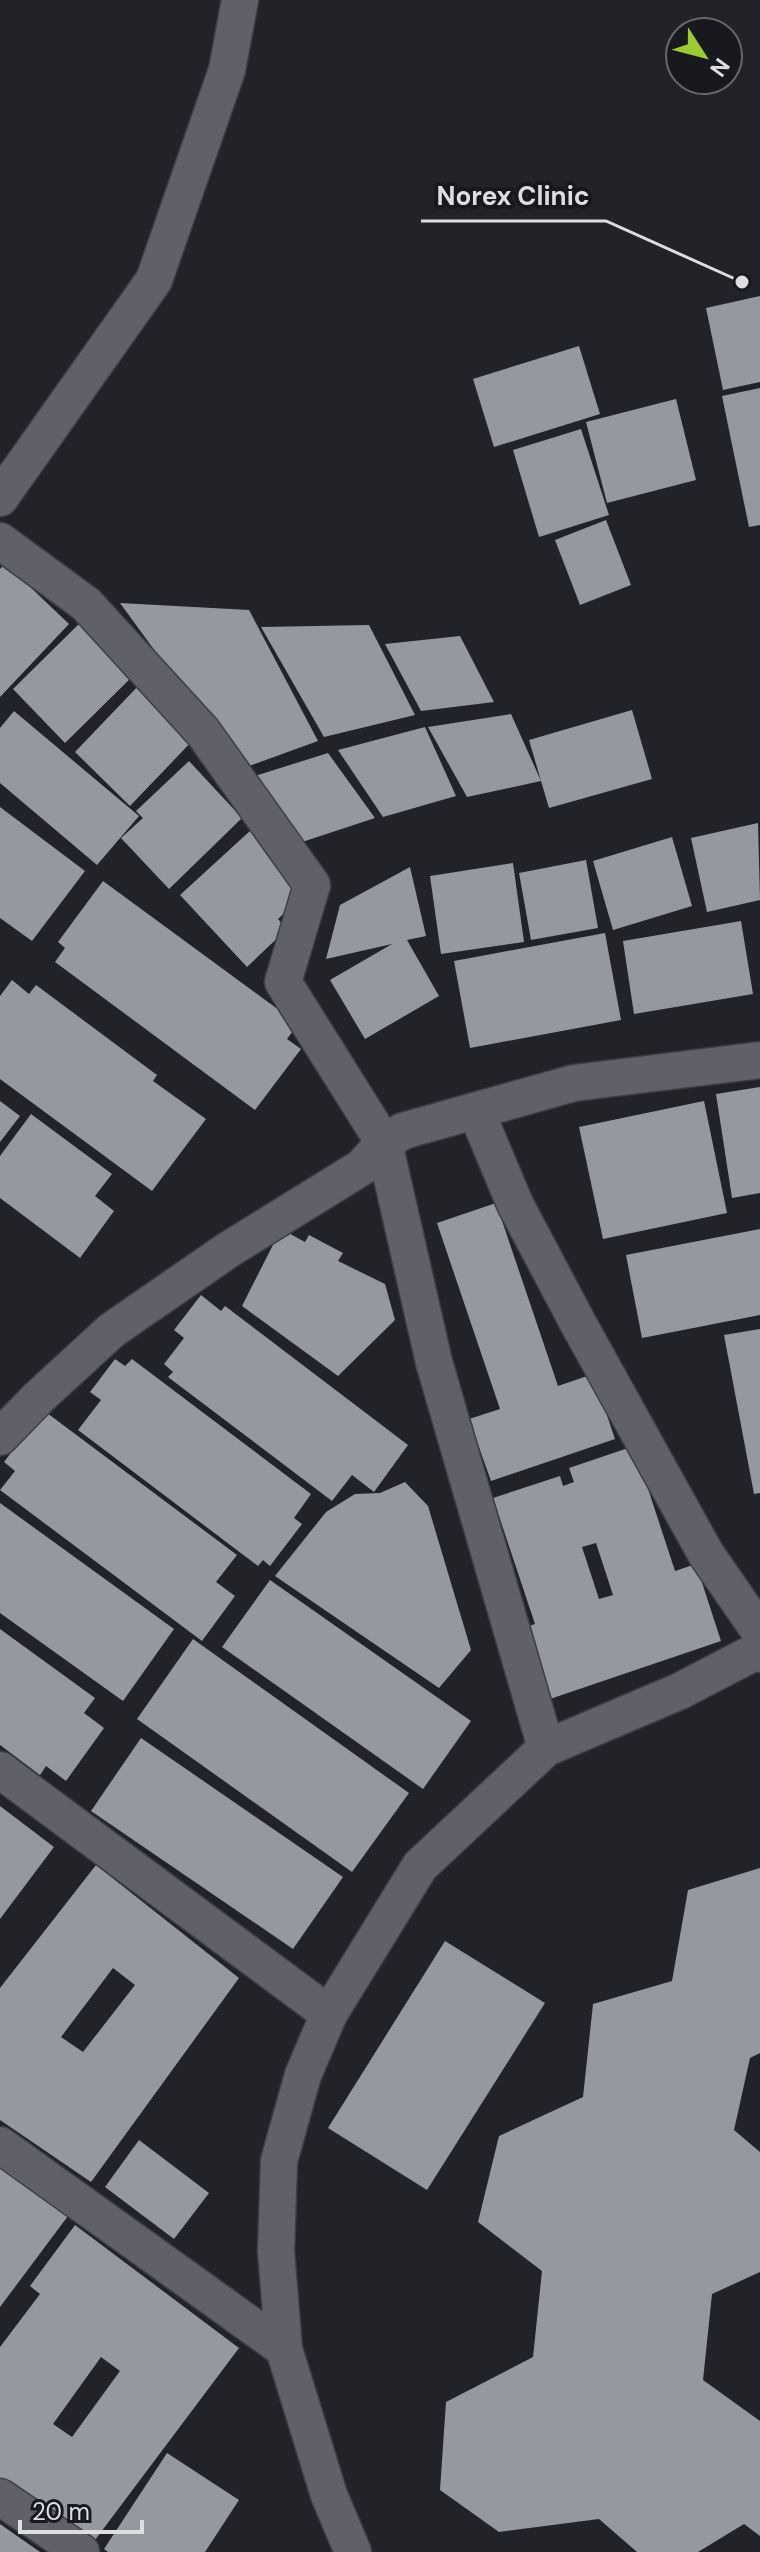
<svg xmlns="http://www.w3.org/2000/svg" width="760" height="2552" font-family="'DM Sans',sans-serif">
  <rect width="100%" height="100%" fill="#212328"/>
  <g fill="#9698a0" fill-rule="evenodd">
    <polygon points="760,296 760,382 723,390 706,308"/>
    <polygon points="579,346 600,414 494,447 473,379"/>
    <polygon points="760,388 760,525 749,527 722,396"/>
    <polygon points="676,399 696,480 607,503 586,422"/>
    <polygon points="581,429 609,515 539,537 513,450"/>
    <polygon points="606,520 631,585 580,605 555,540"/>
    <polygon points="5,563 69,624 0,697 0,569"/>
    <polygon points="120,603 249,610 318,741 241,769"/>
    <polygon points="85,618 138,671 65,743 13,689"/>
    <polygon points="369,625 415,715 324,737 261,627"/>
    <polygon points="460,636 494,702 421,711 385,644"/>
    <polygon points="141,683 197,736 130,806 75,752"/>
    <polygon points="632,710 652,779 549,808 541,781 467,797 428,727 511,714 541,781 529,740"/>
    <polygon points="14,711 139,816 97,865 0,783 0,728"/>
    <polygon points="425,727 456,796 383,817 338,750"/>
    <polygon points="328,753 375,818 299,843 252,777"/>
    <polygon points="189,761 242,818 169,889 121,838 143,818 136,811"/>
    <polygon points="0,807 85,871 32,941 0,918"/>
    <polygon points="758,823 760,900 707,912 691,838"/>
    <polygon points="251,830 308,890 278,919 287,929 247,967 180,895"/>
    <polygon points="672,837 692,906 613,930 593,861"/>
    <polygon points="586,860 598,928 531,940 519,873"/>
    <polygon points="513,863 524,942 441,954 430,876"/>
    <polygon points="410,867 426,936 407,940 439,996 365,1039 330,980 392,944 326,959 340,905"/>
    <polygon points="103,881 298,1024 287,1039 301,1049 255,1110 55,962 65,948 58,942"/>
    <polygon points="741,921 753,994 634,1014 623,941"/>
    <polygon points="605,933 621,1020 470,1048 454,961"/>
    <polygon points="12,980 29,994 36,985 157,1075 153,1081 206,1119 152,1191 0,1079 0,996"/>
    <polygon points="760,1087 760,1193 732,1198 716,1094"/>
    <polygon points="0,1101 20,1116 0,1142"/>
    <polygon points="704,1101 727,1213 603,1239 579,1127"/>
    <polygon points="31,1114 112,1174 95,1196 114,1211 80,1258 0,1198 0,1156"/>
    <polygon points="496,1203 558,1386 593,1374 615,1439 491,1481 469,1419 500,1409 437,1223"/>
    <polygon points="281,1229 305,1242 309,1235 343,1253 338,1261 385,1284 395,1320 338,1376 242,1306"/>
    <polygon points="760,1229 760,1315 642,1338 626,1255"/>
    <polygon points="201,1295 221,1311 225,1306 408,1445 374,1492 352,1475 332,1501 168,1377 173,1372 164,1364 184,1338 174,1330"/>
    <polygon points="760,1329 760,1493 754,1494 724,1335"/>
    <polygon points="115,1359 125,1366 132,1359 311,1494 294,1518 302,1524 270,1566 263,1560 258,1566 78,1430 101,1400 90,1392"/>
    <polygon points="43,1410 237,1555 216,1582 235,1596 202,1641 0,1490 15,1471 4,1462"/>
    <path d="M 634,1446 L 675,1571 L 696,1564 L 721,1641 L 547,1700 L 523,1628 L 535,1624 L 493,1498 L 560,1476 L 563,1486 L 574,1482 L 569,1468 ZM 596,1543 L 613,1595 L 599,1599 L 582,1547 Z"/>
    <polygon points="405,1482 428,1506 471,1650 439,1688 275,1576 326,1512 355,1494 380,1493"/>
    <polygon points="0,1503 174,1629 123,1701 0,1613"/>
    <polygon points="270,1580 471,1721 423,1789 222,1647"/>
    <polygon points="0,1629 95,1698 84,1713 104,1728 66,1781 46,1766 40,1775 0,1745"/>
    <polygon points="193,1639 409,1793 352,1872 137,1719"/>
    <polygon points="141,1738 343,1877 293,1949 91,1811"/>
    <polygon points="0,1806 54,1847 0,1919"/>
    <path d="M 96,1865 L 239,1978 L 91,2182 L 0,2120 L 0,1988 ZM 113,1968 L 135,1985 L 83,2052 L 61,2037 Z"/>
    <polygon points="760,1868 760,2053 750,2058 734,2130 760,2152 760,2272 712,2294 703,2380 760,2421 760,2536 744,2524 698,2552 637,2552 599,2519 499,2532 440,2490 446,2402 533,2357 542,2271 478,2222 499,2136 583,2097 593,2004 672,1981 688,1890"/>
    <polygon points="445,1941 545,2003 427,2190 328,2128"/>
    <polygon points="139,2140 209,2193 174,2239 105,2187"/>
    <polygon points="0,2167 68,2216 0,2307"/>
    <path d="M 75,2225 L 239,2348 L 86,2552 L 0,2488 L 0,2347 L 40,2294 L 30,2286 ZM 101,2357 L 120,2371 L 72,2437 L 53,2424 Z"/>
    <polygon points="167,2453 239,2500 205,2552 108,2552 104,2549"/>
    <polygon points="0,2524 40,2552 0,2552"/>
  </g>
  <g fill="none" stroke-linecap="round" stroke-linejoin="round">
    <g stroke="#3d3e43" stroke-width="39">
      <g id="minor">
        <polyline points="0,498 154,280 227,70 240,0"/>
        <polyline points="0,541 86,604 203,732 312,885 283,982 384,1143 434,1362 546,1748"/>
        <polyline points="476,1111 515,1204 579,1325 706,1554 760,1632"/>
        <polyline points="0,1437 38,1398 112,1330 228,1250 362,1167 384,1143 403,1131 574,1083 760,1060"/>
        <polyline points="0,1770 329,2014"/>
        <polyline points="0,2145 284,2349"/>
        <polyline points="0,2497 81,2552"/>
        <polyline points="353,2552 329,2495 284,2349 276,2251 279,2161 303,2075 329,2014 420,1866 546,1748 680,1691 753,1653 760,1654"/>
      </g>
    </g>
    <use href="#minor" stroke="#606168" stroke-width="36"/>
  </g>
  <path fill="none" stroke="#dddee2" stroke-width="3" d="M742 282L606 221H421"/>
  <circle fill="#dddee2" stroke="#18191f" stroke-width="3" cx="742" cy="282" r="8"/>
  <g font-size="26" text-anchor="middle" font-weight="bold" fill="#dddee2" stroke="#18191f" stroke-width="8" stroke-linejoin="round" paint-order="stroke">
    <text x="513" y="205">Norex Clinic</text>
  </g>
  <g transform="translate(704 56) rotate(126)"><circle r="38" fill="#18191f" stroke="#67686d" stroke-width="2"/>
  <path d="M0-6L14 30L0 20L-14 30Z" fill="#9cca32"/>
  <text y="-12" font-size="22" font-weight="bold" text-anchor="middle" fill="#dddee2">N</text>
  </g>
  <path d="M20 2520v12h122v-12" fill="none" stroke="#dddee2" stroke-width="4"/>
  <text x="32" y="2520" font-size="24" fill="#dddee2" stroke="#18191f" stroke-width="6" paint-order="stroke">20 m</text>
</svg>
